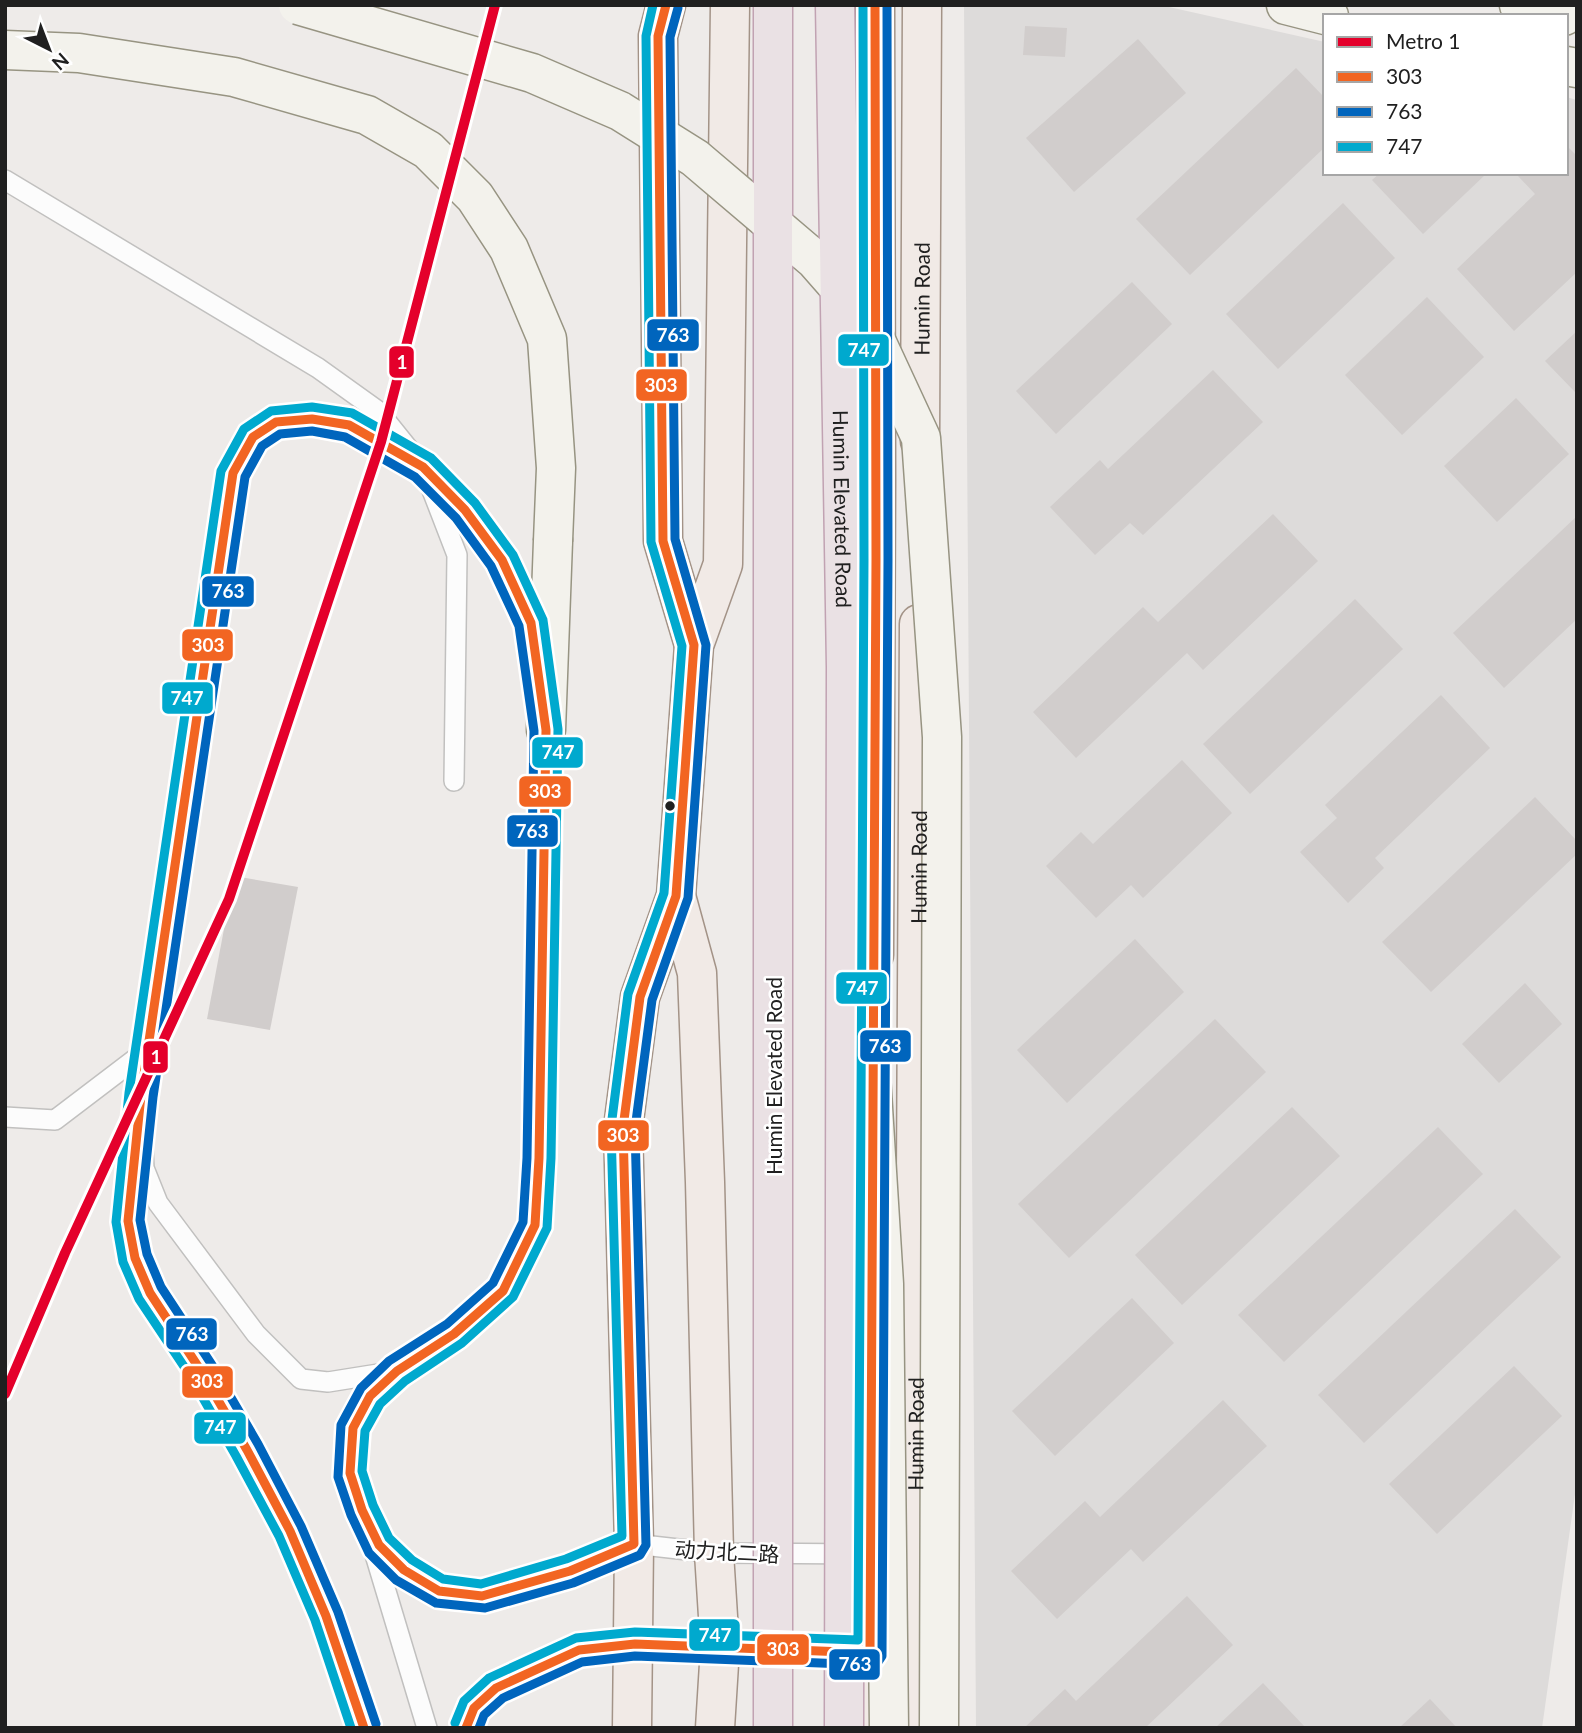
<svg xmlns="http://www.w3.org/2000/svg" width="1582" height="1733" font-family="Lato,'Noto Sans SC',sans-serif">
  <rect width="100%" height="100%" fill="#eeebe9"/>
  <polygon fill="#dddbda" points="964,5 1160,5 1325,42 1325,173 1566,173 1566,97 1577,100 1577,1480 1542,1728 976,1728"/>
  <g fill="#d1cdcc">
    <polygon points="1025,26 1067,28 1065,57 1023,55"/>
    <polygon points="1138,39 1186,93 1074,192 1026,138"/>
    <polygon points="1296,68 1325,98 1325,147 1190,275 1136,219"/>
    <polygon points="1566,145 1577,156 1577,234 1575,236 1577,238 1577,272 1514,331 1457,269 1535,194 1518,176 1522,173 1566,173"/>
    <polygon points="1380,173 1487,173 1423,234 1372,180"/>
    <polygon points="1343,203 1395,258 1278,369 1226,314"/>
    <polygon points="1132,282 1172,324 1056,434 1016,391"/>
    <polygon points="1427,297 1484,357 1402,435 1345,375"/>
    <polygon points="1577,331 1577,394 1545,361"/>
    <polygon points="1213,370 1263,422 1143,535 1130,523 1095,555 1050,507 1100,460 1108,469"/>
    <polygon points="1516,398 1569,454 1497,522 1444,466"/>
    <polygon points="1273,514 1318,561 1203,670 1187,653 1076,758 1033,712 1143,607 1158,622"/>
    <polygon points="1577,516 1577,619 1504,688 1453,633"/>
    <polygon points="1355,599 1403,649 1250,794 1203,744"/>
    <polygon points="1441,695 1490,748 1375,858 1384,868 1348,903 1300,852 1337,818 1325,805"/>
    <polygon points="1182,760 1232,813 1143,898 1131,885 1096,918 1046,866 1081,832 1093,844"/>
    <polygon points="1535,797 1577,841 1577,854 1431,992 1382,942"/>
    <polygon points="234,876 298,887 270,1030 207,1019"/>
    <polygon points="1135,939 1184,992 1067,1103 1017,1050"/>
    <polygon points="1525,983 1562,1024 1499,1083 1462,1044"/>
    <polygon points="1215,1019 1266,1072 1069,1258 1018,1204"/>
    <polygon points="1292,1107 1340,1156 1182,1305 1135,1255"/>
    <polygon points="1438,1127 1483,1174 1284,1362 1238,1315"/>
    <polygon points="1515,1209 1561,1257 1364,1443 1318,1395"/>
    <polygon points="1132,1298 1174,1343 1055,1456 1012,1411"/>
    <polygon points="1514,1366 1562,1416 1437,1534 1389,1484"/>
    <polygon points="1223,1400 1267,1446 1143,1562 1131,1549 1057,1619 1011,1571 1085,1501 1100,1517"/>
    <polygon points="1187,1596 1233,1645 1145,1728 1024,1728 1065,1689 1076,1701"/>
    <polygon points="1263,1683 1306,1728 1215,1728"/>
    <polygon points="1430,1699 1457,1728 1399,1728"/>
  </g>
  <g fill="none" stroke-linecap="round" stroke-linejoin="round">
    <g stroke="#c1c0bf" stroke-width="22">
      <g id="lane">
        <polyline points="5,180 318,368 378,411 423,467 457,555 454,781"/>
        <polyline points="545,724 539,1158 535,1225 503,1291 454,1334 397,1371 370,1396 353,1428 350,1473 362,1510 379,1545 404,1570 439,1591 482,1596 570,1571 634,1544 714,1553 870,1554"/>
        <polyline points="5,1117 55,1120 147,1050"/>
        <polyline points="143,1149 144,1168 158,1203 256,1334 301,1379 328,1382 397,1371"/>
        <polyline points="370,1538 427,1728"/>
        <polyline points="364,1728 326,1616 290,1531 247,1450 201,1371 150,1293 135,1258 128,1221 141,1095 233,473 253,437 276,422 312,419 349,425 423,467 465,510 502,560 531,623 535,649"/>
        <polyline points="466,1728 474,1708 496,1688 579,1650 635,1644 852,1653"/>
      </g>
    </g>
    <g stroke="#979482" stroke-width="41">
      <g id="secondary">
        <polyline points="1286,5 1329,16"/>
        <polyline points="1519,5 1564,16"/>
        <polyline points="1566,66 1577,68"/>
        <polyline points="546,730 553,541"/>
      </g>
    </g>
    <g stroke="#a39387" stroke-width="41">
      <g id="primary">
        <polyline points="666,5 658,36 663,541 694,645"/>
        <path id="s1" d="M 920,441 L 922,5"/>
        <polyline points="676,896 697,973 705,1182 714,1553 720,1648 715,1728"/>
        <polyline points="874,955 876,480 875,5"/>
        <polyline points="632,1728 634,1544 623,1128 640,997 676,896 694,645 723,564 730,5"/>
        <polyline points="869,1728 870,1635"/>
        <path id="s2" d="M 913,1728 L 919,624"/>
      </g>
    </g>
    <use href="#lane" stroke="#fcfcfc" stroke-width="19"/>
    <use href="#secondary" stroke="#f3f2ec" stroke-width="38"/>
    <use href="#primary" stroke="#f1eae6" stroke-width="38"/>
    <g stroke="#979482" stroke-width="41" stroke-linecap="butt">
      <g id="secondary-bridge">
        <polyline points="298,5 532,73 620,111 695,158 815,260 865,317 921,438 942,737 939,1728"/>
        <polyline points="5,50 79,53 234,77 367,115 428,150 475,197 509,249 547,339 556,468 553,541"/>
        <polyline points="861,915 884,1284 889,1728"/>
      </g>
    </g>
    <g stroke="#c1a2b2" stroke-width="41" stroke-linecap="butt">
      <g id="highway-bridge">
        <path id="s3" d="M 835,5 L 846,667 L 844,1728"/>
        <polyline points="773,1728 773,5"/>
      </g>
    </g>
    <use href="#secondary-bridge" stroke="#f3f2ec" stroke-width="38"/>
    <use href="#highway-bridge" stroke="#eae1e4" stroke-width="38"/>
    <g stroke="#fff" stroke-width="14">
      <g id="bus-1">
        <polyline points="364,1728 326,1616 290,1531 247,1450 201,1371 150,1293 135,1258 128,1221 141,1095 233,473 253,437 276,422 312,419 349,425 423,467 465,510 502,560 531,623 546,730 539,1158 535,1225 503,1291 454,1334 397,1371 370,1396 353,1428 350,1473 362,1510 379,1545 404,1570 439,1591 482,1596 570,1571 634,1544 623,1128 640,997 676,896 694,645 663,541 658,36 666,5"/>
        <polyline points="466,1728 474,1708 496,1688 579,1650 635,1644 870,1653 876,559 875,5"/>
      </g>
    </g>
    <g stroke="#fff" stroke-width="14">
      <g id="bus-2">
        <polyline points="376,1724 338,1612 301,1526 258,1444 212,1365 161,1287 147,1254 140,1220 153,1097 245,477 262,446 280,434 312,431 345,437 415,477 456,518 491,566 519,626 534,731 527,1158 523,1222 493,1283 447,1324 389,1361 361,1388 341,1425 338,1477 351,1515 369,1553 396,1580 436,1603 485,1608 573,1583 640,1555 646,1545 635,1129 652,1000 688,898 706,645 675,539 670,37 678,8"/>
        <polyline points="479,1728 484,1715 503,1698 582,1662 635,1656 871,1665 878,1662 882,1656 888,559 887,5"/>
      </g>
    </g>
    <g stroke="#fff" stroke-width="14">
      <g id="bus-3">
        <polyline points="455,1723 464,1701 489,1678 576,1638 635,1632 858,1640 864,559 863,5"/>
        <polyline points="351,1728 315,1620 279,1536 236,1456 191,1377 139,1299 123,1262 116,1222 129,1093 221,471 244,429 271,411 312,407 352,413 431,458 475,503 513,555 543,620 558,729 551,1158 547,1228 513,1297 462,1343 405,1381 380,1404 365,1431 362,1471 373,1505 389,1538 412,1560 443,1579 481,1584 566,1559 622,1536 611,1127 628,994 664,893 682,646 651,542 646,36 653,5"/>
      </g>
    </g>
    <use href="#bus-1" stroke="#f26522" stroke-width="9"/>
    <use href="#bus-2" stroke="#0065bd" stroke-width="9"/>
    <use href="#bus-3" stroke="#00a9ce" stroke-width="9"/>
    <g stroke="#fff" stroke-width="16">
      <polyline id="metro-1" points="5,1394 65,1253 229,899 381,442 495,5"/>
    </g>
    <use href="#metro-1" stroke="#e4002b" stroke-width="10"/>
  </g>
  <circle fill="#202020" stroke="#fff" stroke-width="2.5" cx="670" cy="806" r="6"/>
  <g text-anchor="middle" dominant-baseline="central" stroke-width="5" stroke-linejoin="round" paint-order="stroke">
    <g font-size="21" fill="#202020" stroke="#fff">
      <text stroke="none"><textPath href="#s1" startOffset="142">Humin Road</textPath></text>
      <text stroke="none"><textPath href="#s3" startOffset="504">Humin Elevated Road</textPath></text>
      <text stroke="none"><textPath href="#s2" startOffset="861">Humin Road</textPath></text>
      <text transform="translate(773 1076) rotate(-90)">Humin Elevated Road</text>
      <text stroke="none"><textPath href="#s2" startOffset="294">Humin Road</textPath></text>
      <text transform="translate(727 1551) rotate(3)">动力北二路</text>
    </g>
  </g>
  <g stroke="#fff" stroke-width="2.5">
    <rect x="646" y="318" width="54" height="34" rx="7" fill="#0065bd"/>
    <rect x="837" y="333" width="53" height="34" rx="7" fill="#00a9ce"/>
    <rect x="388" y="345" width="27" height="34" rx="7" fill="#e4002b"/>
    <rect x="635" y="368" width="53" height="34" rx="7" fill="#f26522"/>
    <rect x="201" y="575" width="54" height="33" rx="7" fill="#0065bd"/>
    <rect x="181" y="628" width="53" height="34" rx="7" fill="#f26522"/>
    <rect x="161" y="681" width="53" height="34" rx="7" fill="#00a9ce"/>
    <rect x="531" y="736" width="53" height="33" rx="7" fill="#00a9ce"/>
    <rect x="518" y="775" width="54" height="33" rx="7" fill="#f26522"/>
    <rect x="506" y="814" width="53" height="34" rx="7" fill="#0065bd"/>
    <rect x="835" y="971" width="53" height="34" rx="7" fill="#00a9ce"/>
    <rect x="859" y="1029" width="53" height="34" rx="7" fill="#0065bd"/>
    <rect x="142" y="1040" width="27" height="34" rx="7" fill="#e4002b"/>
    <rect x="597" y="1119" width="53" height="33" rx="7" fill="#f26522"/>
    <rect x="165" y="1317" width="53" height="34" rx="7" fill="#0065bd"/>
    <rect x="181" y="1365" width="53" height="34" rx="7" fill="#f26522"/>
    <rect x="193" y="1411" width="54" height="34" rx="7" fill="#00a9ce"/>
    <rect x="688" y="1618" width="53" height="34" rx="7" fill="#00a9ce"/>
    <rect x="756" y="1633" width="54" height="33" rx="7" fill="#f26522"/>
    <rect x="828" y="1648" width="53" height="33" rx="7" fill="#0065bd"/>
  </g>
  <g font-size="19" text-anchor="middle" font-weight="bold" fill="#fff">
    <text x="673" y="342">763</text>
    <text x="864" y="357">747</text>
    <text x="402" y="369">1</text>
    <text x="661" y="392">303</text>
    <text x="228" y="598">763</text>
    <text x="208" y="652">303</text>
    <text x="187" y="705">747</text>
    <text x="558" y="759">747</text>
    <text x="545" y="798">303</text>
    <text x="532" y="838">763</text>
    <text x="862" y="995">747</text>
    <text x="885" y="1053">763</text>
    <text x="156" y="1064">1</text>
    <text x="623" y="1142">303</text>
    <text x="192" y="1341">763</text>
    <text x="207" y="1388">303</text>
    <text x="220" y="1434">747</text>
    <text x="715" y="1642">747</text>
    <text x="783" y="1656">303</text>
    <text x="855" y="1671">763</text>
  </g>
  <rect width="1582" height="1733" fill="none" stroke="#202020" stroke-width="14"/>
  <rect x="1323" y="14" width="245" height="161" fill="#ffffff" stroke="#a6a6a6" stroke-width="2"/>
  <rect x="1337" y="37" width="35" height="10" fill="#e4002b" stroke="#a6a6a6" stroke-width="2"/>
  <text x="1386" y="49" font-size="21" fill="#202020">Metro 1</text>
  <rect x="1337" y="72" width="35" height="10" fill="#f26522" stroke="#a6a6a6" stroke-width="2"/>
  <text x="1386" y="84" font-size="21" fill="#202020">303</text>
  <rect x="1337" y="107" width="35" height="10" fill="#0065bd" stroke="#a6a6a6" stroke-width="2"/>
  <text x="1386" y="119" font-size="21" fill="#202020">763</text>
  <rect x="1337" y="142" width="35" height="10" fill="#00a9ce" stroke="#a6a6a6" stroke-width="2"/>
  <text x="1386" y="154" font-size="21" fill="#202020">747</text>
  <g transform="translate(49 49) rotate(138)" stroke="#ffffff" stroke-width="5" paint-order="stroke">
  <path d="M0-5L12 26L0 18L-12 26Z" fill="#202020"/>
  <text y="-10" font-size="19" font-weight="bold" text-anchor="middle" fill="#202020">N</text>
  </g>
</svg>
